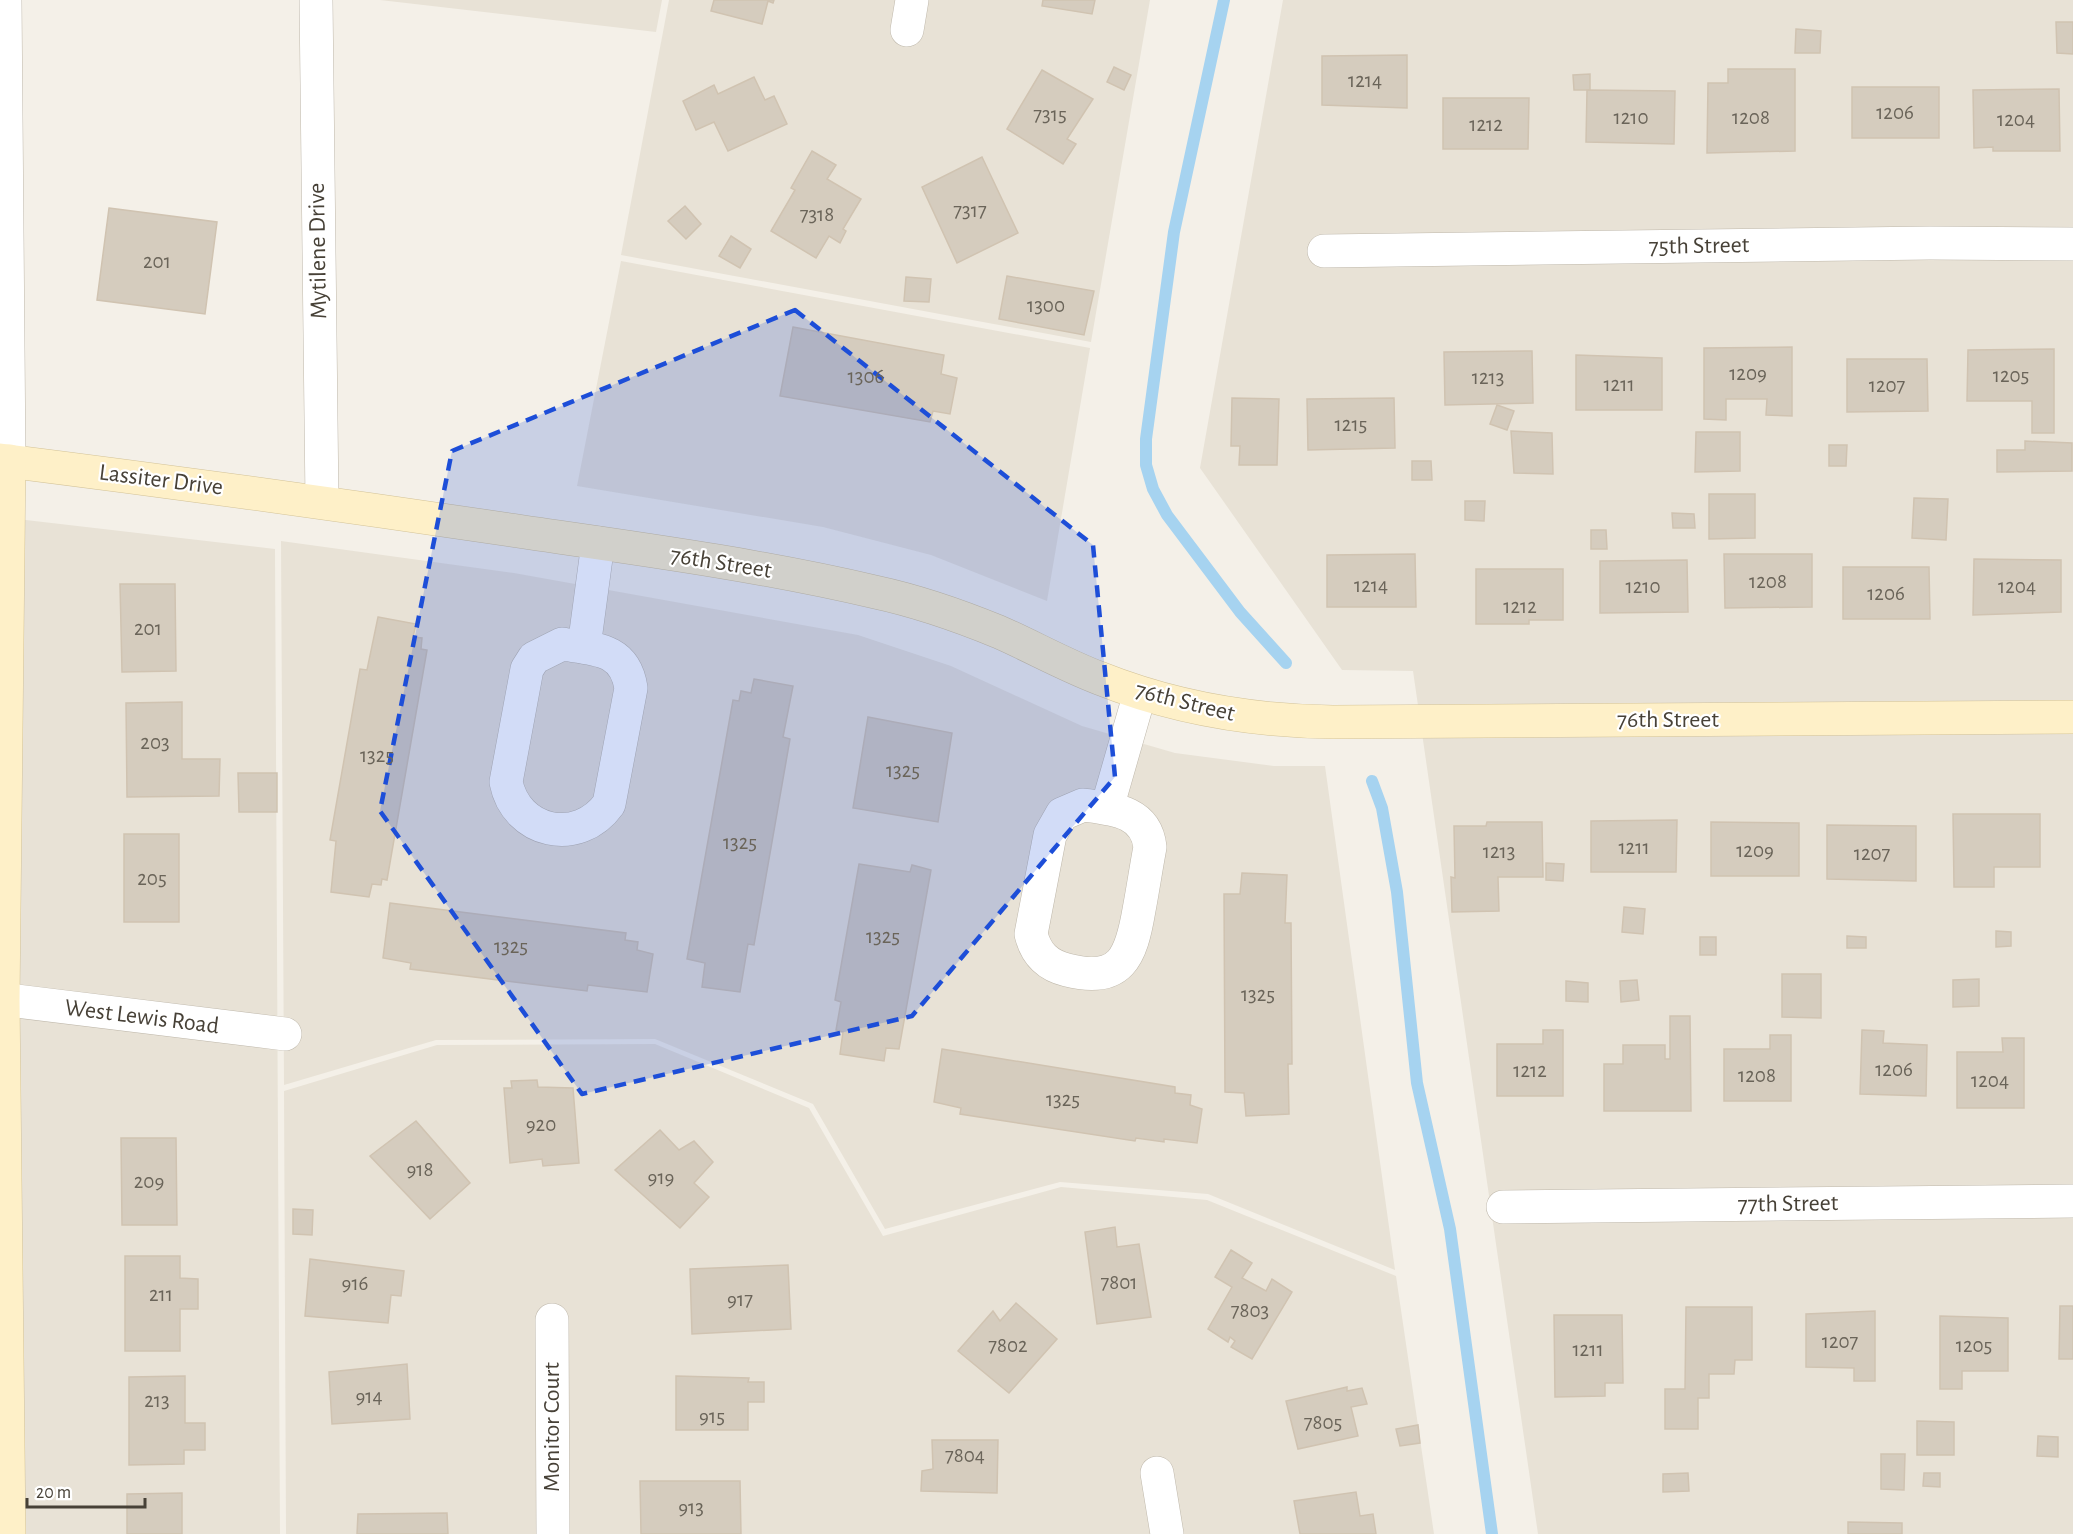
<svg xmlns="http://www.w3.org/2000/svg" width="2073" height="1534" font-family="'Alegreya Sans',sans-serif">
  <rect width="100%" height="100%" fill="#f4f0e8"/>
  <g fill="#e8e2d6">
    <polygon points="380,0 662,0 656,32"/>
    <polygon points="669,0 1150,0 1091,342 621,255"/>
    <polygon points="1283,0 2073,0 2073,1534 1538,1534 1413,671 1342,670 1200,468"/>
    <polygon points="621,261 1090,348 1047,601 931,555 823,527 577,486"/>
    <polygon points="0,517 275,549 280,1534 0,1534"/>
    <polygon points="281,541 514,573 858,635 951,666 1082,726 1175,753 1274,766 1325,766 1395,1270 1208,1194 1060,1182 885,1229 813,1104 655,1039 436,1040 284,1085"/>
    <polygon points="655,1044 809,1108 883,1236 1061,1187 1207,1200 1396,1276 1434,1534 286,1534 284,1091 437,1045"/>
  </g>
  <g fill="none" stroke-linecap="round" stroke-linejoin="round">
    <g stroke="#a6d3f0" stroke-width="12">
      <polyline points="1224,0 1174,232 1146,439 1146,465 1153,489 1167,515 1240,612 1286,663"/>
      <polyline points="1372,781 1382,808 1397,892 1417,1083 1450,1229 1492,1534"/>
    </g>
  </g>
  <g fill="#d5ccbe" stroke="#d0c3b1" stroke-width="1.5">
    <polygon points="714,0 774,0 773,3 768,1 762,24 711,11"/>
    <polygon points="1043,0 1095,0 1092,14 1042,6"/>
    <polygon points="2056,22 2073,22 2073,54 2057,53"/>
    <polygon points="1796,29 1821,31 1820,53 1795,53"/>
    <polygon points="1407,55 1407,108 1322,105 1322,56"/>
    <polygon points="1114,67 1131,75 1124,90 1107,82"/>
    <polygon points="1728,69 1795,69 1795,151 1707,153 1708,83 1728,83"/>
    <polygon points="1042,70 1093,99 1067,139 1076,144 1063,164 1007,129"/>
    <polygon points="1590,74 1590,90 1574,90 1573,75"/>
    <polygon points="754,77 765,100 774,96 787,124 728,151 714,122 696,130 683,101 714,85 718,94"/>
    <rect x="1852" y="87" width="87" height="51"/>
    <polygon points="2059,89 2060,151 1993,151 1993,147 1974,148 1973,90"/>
    <polygon points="1587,90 1675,91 1674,144 1586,142"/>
    <polygon points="1443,98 1529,98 1528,149 1443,149"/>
    <polygon points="812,151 836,165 827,179 861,199 843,229 846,231 840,243 829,236 816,258 771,231 795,190 791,188"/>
    <polygon points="982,157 1018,233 957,263 922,187"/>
    <polygon points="685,206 701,224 686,239 668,221"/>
    <polygon points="109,208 217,222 205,314 97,300"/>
    <polygon points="731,236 751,249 740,268 719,256"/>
    <polygon points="1007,276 1094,291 1084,335 999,319"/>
    <polygon points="906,277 931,279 929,302 904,301"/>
    <polygon points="793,327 944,355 941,374 957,378 950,414 933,411 930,422 780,396"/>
    <polygon points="1792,347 1792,416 1766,415 1767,399 1726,399 1726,420 1704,419 1704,348"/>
    <polygon points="2054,349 2054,433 2032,433 2032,401 1967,401 1968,350"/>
    <polygon points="1532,351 1533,403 1445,405 1444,352"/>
    <polygon points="1576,355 1662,358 1662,410 1576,410"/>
    <polygon points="1847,359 1927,359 1928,411 1847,412"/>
    <polygon points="1232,398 1279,399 1277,465 1239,465 1240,446 1231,446"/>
    <polygon points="1394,398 1395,448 1308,450 1307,399"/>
    <polygon points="1497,405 1514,411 1507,430 1490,424"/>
    <polygon points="1511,431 1552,433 1553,474 1514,473"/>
    <polygon points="1696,432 1740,432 1740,471 1695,472"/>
    <polygon points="2025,441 2072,443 2072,471 1997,472 1997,450 2025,450"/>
    <polygon points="1829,445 1847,445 1846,466 1829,466"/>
    <polygon points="1412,461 1431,461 1432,480 1412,480"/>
    <polygon points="1709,494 1755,494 1755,538 1709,539"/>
    <polygon points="1914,498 1948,499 1946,540 1912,538"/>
    <polygon points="1465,501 1485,501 1484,521 1465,520"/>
    <polygon points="1672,513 1694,514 1695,528 1673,528"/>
    <polygon points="1591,530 1606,530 1607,549 1591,549"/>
    <polygon points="1415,554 1416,607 1327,607 1327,555"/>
    <polygon points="1724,554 1812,554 1812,607 1725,608"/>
    <polygon points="1974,559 2061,560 2061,612 1973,615"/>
    <polygon points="1687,560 1688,612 1600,613 1600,561"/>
    <polygon points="1843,567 1929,567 1930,619 1843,619"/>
    <polygon points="1476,569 1563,569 1563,620 1529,620 1529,624 1476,624"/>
    <polygon points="120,584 175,584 176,671 122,672"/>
    <polygon points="378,617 416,624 413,637 422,638 421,649 427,650 387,880 382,879 381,885 372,884 369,897 331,892 336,841 330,840 360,669 367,670"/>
    <polygon points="754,679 793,686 783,737 790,739 754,945 748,944 740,992 702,987 705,963 687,959 733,700 739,701 741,691 751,693"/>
    <polygon points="182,702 182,759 220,759 219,796 127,797 126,703"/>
    <polygon points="868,717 952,733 938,822 853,808"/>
    <polygon points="238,773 277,773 277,812 239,812"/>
    <polygon points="1953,814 2040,814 2040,867 1994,867 1994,887 1954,887"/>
    <polygon points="1677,820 1676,872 1591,872 1591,821"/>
    <polygon points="1487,822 1542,822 1543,877 1498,877 1499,911 1452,912 1451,877 1455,878 1454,826 1486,826"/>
    <polygon points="1711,822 1799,823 1799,876 1711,876"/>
    <polygon points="1827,825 1916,826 1916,881 1827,879"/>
    <rect x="124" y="834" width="55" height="88"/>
    <polygon points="1546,863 1564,864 1563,881 1546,880"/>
    <polygon points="859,864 910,872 912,865 931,870 899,1049 886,1048 884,1061 840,1054 843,1032 836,1030 841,1002 835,1000"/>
    <polygon points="1242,873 1287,875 1285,923 1291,923 1292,1064 1288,1064 1289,1114 1246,1116 1244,1093 1225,1092 1224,894 1240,894"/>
    <polygon points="390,903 626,933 625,940 638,942 637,950 653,954 647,992 588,985 587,991 410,969 411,963 383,958"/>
    <polygon points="1624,907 1645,909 1643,934 1622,932"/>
    <polygon points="1996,931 2011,932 2011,946 1996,947"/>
    <polygon points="1847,936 1866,937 1866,948 1847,948"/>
    <rect x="1700" y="937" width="16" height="18"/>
    <polygon points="1782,974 1821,974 1821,1018 1782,1017"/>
    <polygon points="1979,979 1979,1006 1953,1007 1953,980"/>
    <polygon points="1637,980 1639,1000 1621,1002 1620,981"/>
    <polygon points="1566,981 1588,983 1588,1002 1566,1001"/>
    <polygon points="1670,1016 1690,1016 1691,1111 1604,1111 1604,1064 1623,1064 1623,1045 1665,1045 1665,1059 1670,1059"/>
    <polygon points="1543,1030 1563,1030 1563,1096 1497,1096 1497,1044 1543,1044"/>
    <polygon points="1862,1030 1884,1031 1883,1043 1927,1045 1926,1096 1860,1094"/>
    <polygon points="1770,1035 1791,1035 1791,1101 1724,1101 1724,1049 1770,1049"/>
    <polygon points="2002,1038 2024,1038 2024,1108 1957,1108 1957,1052 2003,1052"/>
    <polygon points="942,1049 1175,1087 1175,1093 1191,1095 1190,1105 1202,1109 1197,1143 1164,1139 1164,1142 1136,1138 1135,1141 960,1114 961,1108 934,1102"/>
    <polygon points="537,1080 538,1087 573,1088 579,1163 543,1166 542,1159 510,1163 504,1088 512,1088 511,1081"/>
    <polygon points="416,1121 470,1183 430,1219 370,1156"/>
    <polygon points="660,1130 679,1150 694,1141 713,1162 694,1183 709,1197 680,1228 615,1170"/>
    <polygon points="121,1138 176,1138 177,1225 122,1225"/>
    <polygon points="293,1209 313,1210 312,1235 293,1234"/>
    <polygon points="1115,1227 1117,1247 1139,1244 1151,1317 1097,1324 1085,1232"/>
    <polygon points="1231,1250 1252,1263 1242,1278 1266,1291 1272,1279 1292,1292 1252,1359 1231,1347 1235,1341 1230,1337 1228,1342 1208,1329 1232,1287 1215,1277"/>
    <polygon points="125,1256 180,1256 180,1278 198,1279 198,1309 180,1309 180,1351 125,1351"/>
    <polygon points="310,1259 404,1271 401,1296 391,1295 388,1323 305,1316"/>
    <polygon points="788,1265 791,1329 692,1334 690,1269"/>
    <polygon points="1016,1303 1057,1339 1009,1393 958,1351 993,1311 1000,1321"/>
    <polygon points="2060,1306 2073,1306 2073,1359 2059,1359"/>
    <polygon points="1686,1307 1752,1307 1752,1360 1735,1360 1734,1374 1709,1374 1709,1398 1698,1398 1698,1429 1665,1429 1665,1389 1685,1389"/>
    <polygon points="1875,1311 1875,1381 1854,1381 1854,1368 1806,1367 1806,1314"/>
    <polygon points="1554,1315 1622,1315 1623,1383 1605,1383 1605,1396 1555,1397"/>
    <polygon points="1940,1316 2008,1318 2008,1371 1962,1371 1962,1389 1940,1389"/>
    <polygon points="407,1364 410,1419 332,1424 329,1372"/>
    <polygon points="185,1376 185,1423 205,1423 205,1450 184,1450 184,1464 129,1465 129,1377"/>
    <polygon points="676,1376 749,1378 748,1382 764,1382 764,1402 748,1402 748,1430 676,1430"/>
    <polygon points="1347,1387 1347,1391 1362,1388 1367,1404 1351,1407 1358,1436 1298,1449 1286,1401"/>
    <polygon points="1917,1421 1954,1422 1954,1455 1917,1455"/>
    <polygon points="1418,1425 1420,1443 1400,1446 1396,1429"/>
    <polygon points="2038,1436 2058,1437 2058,1457 2037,1456"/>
    <polygon points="932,1440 998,1440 997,1493 921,1491 922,1471 933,1469"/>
    <polygon points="1881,1454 1905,1454 1904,1490 1881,1489"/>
    <polygon points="1688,1473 1689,1491 1663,1492 1663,1474"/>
    <polygon points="1924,1473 1940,1473 1940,1487 1923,1486"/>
    <polygon points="640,1481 740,1481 741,1534 641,1534"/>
    <polygon points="1356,1492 1360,1516 1373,1514 1376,1534 1300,1534 1294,1501"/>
    <polygon points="182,1493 182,1534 127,1534 127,1494"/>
    <polygon points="447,1513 448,1534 357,1534 358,1514"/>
    <polygon points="1848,1522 1902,1523 1902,1534 1848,1534"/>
  </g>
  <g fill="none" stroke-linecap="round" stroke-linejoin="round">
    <g stroke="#bfb8ab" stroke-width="34">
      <g id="street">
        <polyline points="5,0 9,461"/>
        <polyline points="316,0 322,502"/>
        <polyline points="907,30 912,0"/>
        <polyline points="1324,251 1930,243 2073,244"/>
        <path d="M 562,644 C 595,649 625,648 631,688 L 609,804 C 578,847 516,833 506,782 L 527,669 L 534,658 Z"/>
        <polyline points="584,647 598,543"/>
        <path d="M 1083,805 C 1113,809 1146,811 1150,847 C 1146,868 1143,889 1139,910 C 1131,957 1121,984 1067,970 C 1047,965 1036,954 1031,934 L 1050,835 L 1062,814 Z"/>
        <polyline points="1107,808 1140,693"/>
        <polyline points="0,999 285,1034"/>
        <polyline points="1503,1207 2073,1201"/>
        <polyline points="552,1320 553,1534"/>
        <polyline points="1157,1473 1167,1534"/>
      </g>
    </g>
    <g stroke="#d3c399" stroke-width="34">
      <g id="secondary">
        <path d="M 0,460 C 175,482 349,506 524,532 C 641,549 760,565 875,592 C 917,601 960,616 999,632 C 1033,647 1065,665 1099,678 C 1174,708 1252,721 1333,722 L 2073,717"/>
        <polyline points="9,1534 3,1000 9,461"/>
      </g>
    </g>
    <use href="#street" stroke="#fff" stroke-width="33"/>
    <use href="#secondary" stroke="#fef0c8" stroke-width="33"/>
  </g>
  <path fill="#1d4ed8" fill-opacity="0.2" stroke="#1d4ed8" stroke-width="4.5" stroke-dasharray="12 8" stroke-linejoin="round" d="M 795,310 L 1093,545 L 1115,777 L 912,1016 L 582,1094 L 380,811 L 452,451 Z"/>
  <g text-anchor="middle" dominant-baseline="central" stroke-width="4.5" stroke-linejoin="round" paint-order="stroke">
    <g font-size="21" fill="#6a6459">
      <text x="1365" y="80">1214</text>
      <text x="1895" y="112">1206</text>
      <text x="1050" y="114">7315</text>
      <text x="1631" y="117">1210</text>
      <text x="1751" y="117">1208</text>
      <text x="2016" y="119">1204</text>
      <text x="1486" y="124">1212</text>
      <text x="970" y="210">7317</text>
      <text x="817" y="214">7318</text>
      <text x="157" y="261">201</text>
      <text x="1046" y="305">1300</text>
      <text x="1748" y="373">1209</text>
      <text x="2011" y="375">1205</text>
      <text x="866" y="376">1306</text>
      <text x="1488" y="377">1213</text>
      <text x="1619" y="384">1211</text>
      <text x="1887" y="385">1207</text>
      <text x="1351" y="424">1215</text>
      <text x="1768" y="581">1208</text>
      <text x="1371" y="585">1214</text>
      <text x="1643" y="586">1210</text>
      <text x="2017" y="586">1204</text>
      <text x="1886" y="593">1206</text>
      <text x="1520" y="606">1212</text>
      <text x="148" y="628">201</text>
      <text x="155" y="742">203</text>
      <text x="377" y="755">1325</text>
      <text x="903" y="770">1325</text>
      <text x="740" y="842">1325</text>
      <text x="1634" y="847">1211</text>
      <text x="1755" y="850">1209</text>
      <text x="1499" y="851">1213</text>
      <text x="1872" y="853">1207</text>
      <text x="152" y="878">205</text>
      <text x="883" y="936">1325</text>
      <text x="511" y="946">1325</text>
      <text x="1258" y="994">1325</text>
      <text x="1894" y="1069">1206</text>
      <text x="1530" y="1070">1212</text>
      <text x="1757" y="1075">1208</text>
      <text x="1990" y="1080">1204</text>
      <text x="1063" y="1099">1325</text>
      <text x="541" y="1124">920</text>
      <text x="420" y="1169">918</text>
      <text x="661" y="1177">919</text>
      <text x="149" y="1181">209</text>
      <text x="1119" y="1282">7801</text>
      <text x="355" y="1283">916</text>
      <text x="161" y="1294">211</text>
      <text x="740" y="1299">917</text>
      <text x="1250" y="1310">7803</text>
      <text x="1840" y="1341">1207</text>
      <text x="1008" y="1345">7802</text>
      <text x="1974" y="1345">1205</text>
      <text x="1588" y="1349">1211</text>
      <text x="369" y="1396">914</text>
      <text x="157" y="1400">213</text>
      <text x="712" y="1416">915</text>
      <text x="1323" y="1422">7805</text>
      <text x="965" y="1455">7804</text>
      <text x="691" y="1507">913</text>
    </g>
    <g font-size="24" fill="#474137" stroke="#fff">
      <text transform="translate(1699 246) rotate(-1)">75th Street</text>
      <text transform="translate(318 251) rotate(-91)">Mytilene Drive</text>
      <text transform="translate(161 480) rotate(7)">Lassiter Drive</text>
      <text transform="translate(721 563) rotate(9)">76th Street</text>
      <text transform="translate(1185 702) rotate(14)">76th Street</text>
      <text x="1668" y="720">76th Street</text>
      <text transform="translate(142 1017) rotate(7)">West Lewis Road</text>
      <text transform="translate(1788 1204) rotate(-1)">77th Street</text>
      <text transform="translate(552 1427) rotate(-90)">Monitor Court</text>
    </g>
  </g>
  <path d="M27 1498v9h118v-9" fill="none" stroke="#474137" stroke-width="3"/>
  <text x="36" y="1498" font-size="18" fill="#474137" stroke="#ffffff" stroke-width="4.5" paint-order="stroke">20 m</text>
</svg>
